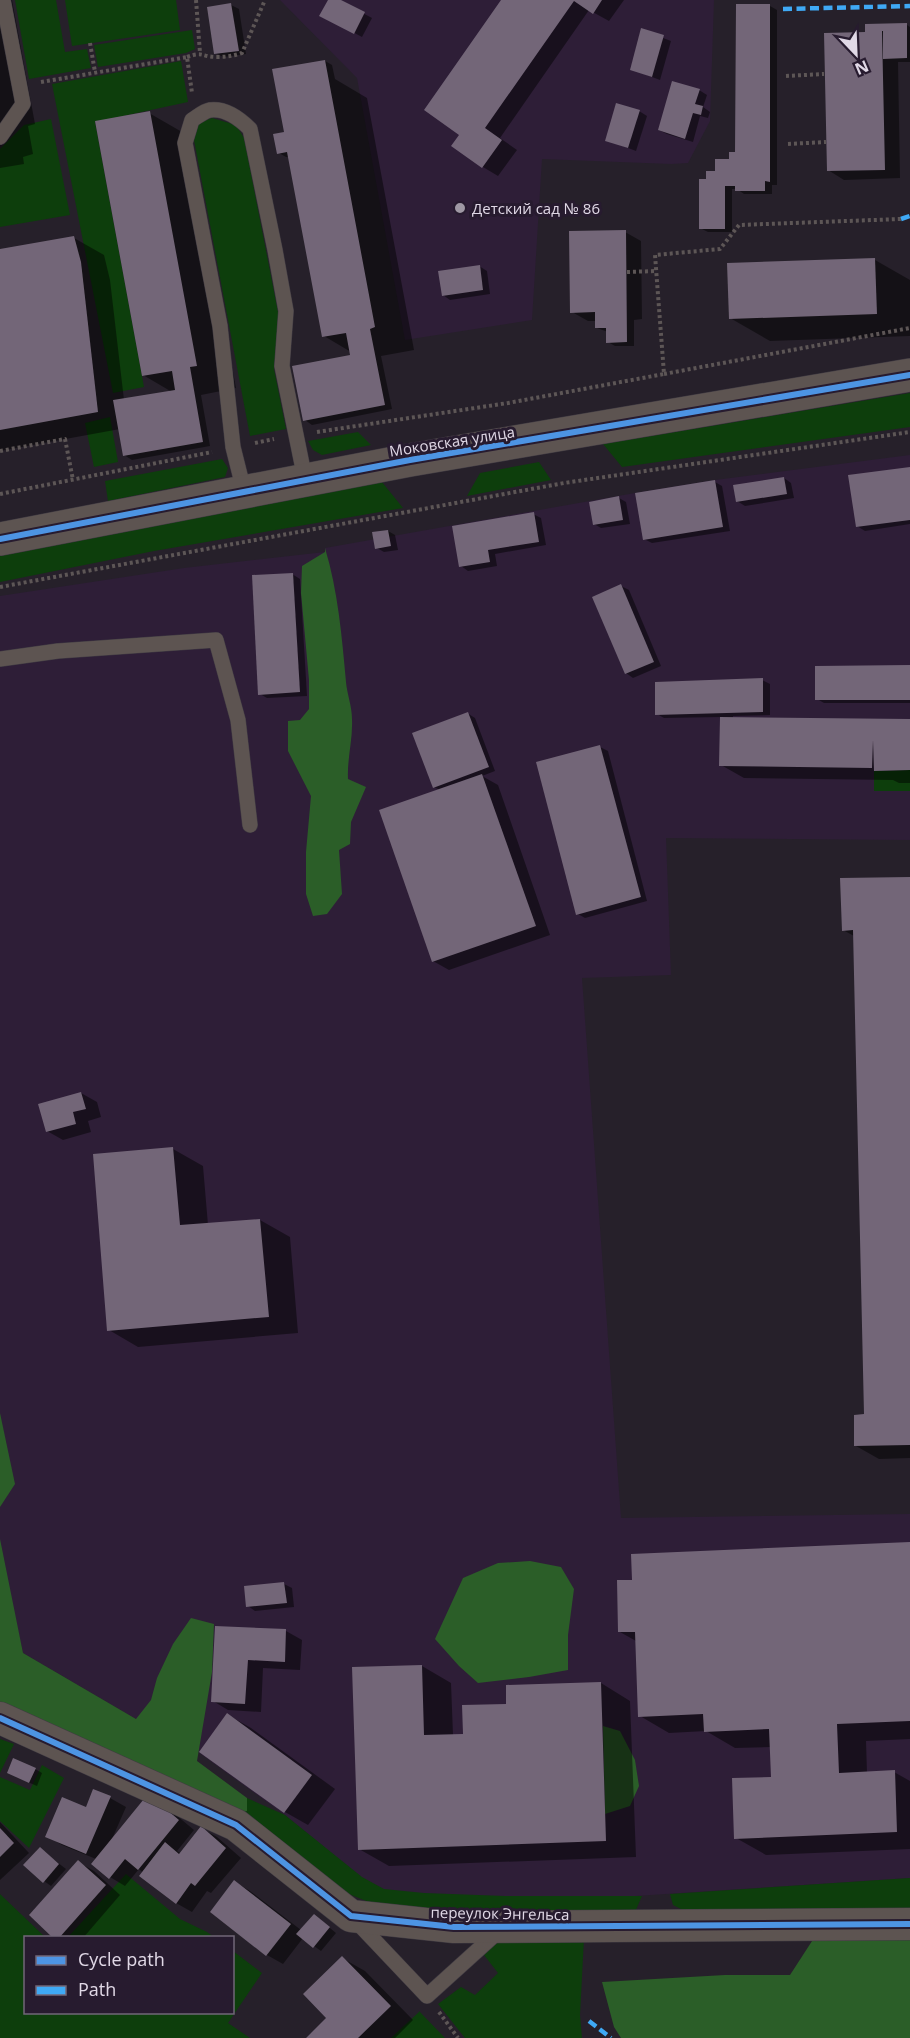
<svg xmlns="http://www.w3.org/2000/svg" width="910" height="2038" font-family="'Open Sans',sans-serif">
  <rect width="100%" height="100%" fill="#26202a"/>
  <g fill="#2e1e37">
    <polygon points="280,0 714,0 710,121 688,163 671,164 542,159 532,320 405,340 357,78"/>
    <polygon points="910,455 910,840 666,838 671,975 582,978 621,1518 910,1514 910,1878 590,1899 426,1895 384,1890 361,1878 285,1815 198,1752 160,1733 23,1653 16,1622 0,1614 0,596 184,568 325,552 325,548 635,493 715,480"/>
  </g>
  <g fill="#0d3e0c">
    <polygon points="15,0 56,0 65,52 87,49 91,68 29,79"/>
    <polygon points="65,0 176,0 180,30 72,46"/>
    <polygon points="192,30 195,49 186,53 98,67 94,45"/>
    <polygon points="181,61 188,102 95,122 144,387 113,393 52,84"/>
    <polygon points="212,118 236,125 244,138 279,317 274,369 286,429 250,436 194,140 199,123"/>
    <polygon points="51,119 70,215 0,227 0,149 24,125"/>
    <polygon points="910,393 910,427 622,467 603,444"/>
    <polygon points="110,417 118,462 94,467 85,423"/>
    <polygon points="358,432 371,445 322,455 313,450 308,441"/>
    <polygon points="222,459 228,468 225,477 108,501 105,481"/>
    <polygon points="539,462 551,480 467,496 480,473"/>
    <polygon points="382,482 403,508 154,551 0,582 0,556"/>
    <polygon points="910,770 910,791 874,791 874,771"/>
    <polygon points="0,1739 14,1744 0,1773"/>
    <polygon points="42,1765 64,1778 29,1848 0,1821 0,1777 30,1790"/>
    <polygon points="247,1798 285,1815 362,1877 384,1889 424,1893 505,1896 642,1896 635,1912 426,1912 376,1905 344,1892 230,1816 247,1811"/>
    <polygon points="126,1874 180,1919 207,1932 214,1937 68,1937"/>
    <polygon points="910,1878 910,1910 685,1911 673,1905 670,1894"/>
    <polygon points="0,1894 45,1937 26,1938 26,2012 232,2012 233,1951 262,1973 228,2023 250,2038 0,2038"/>
    <polygon points="584,1938 580,2015 582,2038 465,2038 438,2004 461,1987 475,1995 498,1973 484,1955 500,1939"/>
    <polygon points="419,2011 445,2038 391,2038 419,2012"/>
  </g>
  <g fill="#2b5e28">
    <path d="M 325,548 C 338,591 342,637 346,682 C 347,694 352,706 352,719 C 353,740 347,758 348,779 L 366,787 L 351,822 L 350,844 L 339,850 L 342,894 L 327,914 L 313,916 L 306,894 L 306,852 L 311,796 L 288,751 L 288,721 L 300,720 L 309,709 L 309,680 L 301,593 L 302,566 L 325,552 Z"/>
    <polygon points="0,1413 15,1484 0,1507"/>
    <polygon points="0,1539 23,1653 136,1719 151,1700 157,1678 173,1644 191,1618 214,1624 212,1672 197,1761 247,1798 247,1811 230,1816 0,1708"/>
    <polygon points="530,1561 561,1567 574,1589 568,1635 568,1670 529,1677 478,1683 459,1666 435,1639 463,1578 498,1563"/>
    <polygon points="603,1726 620,1731 635,1760 639,1786 630,1806 605,1814"/>
    <polygon points="910,1936 910,2038 621,2038 614,2027 602,1982 725,1975 790,1975 814,1938"/>
  </g>
  <g fill="#0007">
    <polygon points="0,0 12,0 35,124 28,126 33,154 23,157 24,164 0,168"/>
    <polygon points="330,0 338,0 372,18 362,37 321,15"/>
    <polygon points="503,0 624,0 609,21 589,10 500,138 517,150 498,176 483,167 461,135"/>
    <polygon points="231,5 239,9 246,54 223,57 216,53"/>
    <polygon points="770,6 777,10 777,185 772,185 772,194 744,194 737,189 732,189 732,232 708,232 700,228 708,180 737,154"/>
    <polygon points="907,25 910,27 910,62 898,62 900,178 844,180 828,170 872,33"/>
    <polygon points="642,30 671,41 660,80 631,69"/>
    <polygon points="325,61 332,65 335,79 367,98 414,350 381,356 392,409 312,425 305,420 352,356 351,352 324,336 290,157 286,157 279,153 286,135"/>
    <polygon points="699,90 707,95 703,107 710,112 708,118 700,116 693,142 667,134 659,130"/>
    <polygon points="639,111 647,116 636,151 607,140"/>
    <polygon points="149,113 189,136 236,388 201,395 210,446 132,460 124,455 120,429 0,451 0,250 74,238 104,255 110,280 124,400 172,392 143,375"/>
    <polygon points="625,232 641,241 642,319 634,320 634,346 615,346 608,342 608,332 597,328 597,321 588,321 572,312"/>
    <polygon points="875,260 910,280 910,336 770,341 730,318"/>
    <polygon points="479,266 487,271 490,294 450,300 443,295"/>
    <polygon points="910,468 910,524 865,531 857,526"/>
    <polygon points="784,478 791,483 794,498 745,506 737,501"/>
    <polygon points="715,482 722,486 730,531 652,543 644,539"/>
    <polygon points="619,498 626,502 630,524 601,528 594,524"/>
    <polygon points="533,514 541,518 546,545 495,554 497,566 468,571 461,566"/>
    <polygon points="388,531 395,535 398,550 384,552 377,548"/>
    <polygon points="292,574 300,579 307,696 267,698 260,694"/>
    <polygon points="621,586 629,590 661,666 633,678 626,673"/>
    <polygon points="910,667 910,703 824,703 817,699"/>
    <polygon points="762,680 770,684 770,715 733,716 733,719 910,720 910,783 899,783 893,780 744,778 721,765 721,717 664,718 657,714"/>
    <polygon points="467,713 475,718 495,771 482,776 498,785 550,935 449,970 433,961 440,790 434,787"/>
    <polygon points="600,747 608,751 647,901 585,918 578,914"/>
    <polygon points="910,878 910,1458 879,1459 856,1446 866,1416 854,936 843,930"/>
    <polygon points="81,1093 97,1102 101,1117 88,1121 91,1132 63,1140 47,1131"/>
    <polygon points="173,1149 203,1166 208,1225 260,1220 290,1237 298,1333 138,1347 109,1330"/>
    <polygon points="910,1544 910,1739 866,1741 867,1773 894,1772 910,1781 910,1849 766,1855 736,1838 773,1778 771,1747 735,1748 706,1731 669,1733 640,1716 636,1641 620,1632"/>
    <polygon points="284,1584 292,1588 294,1607 255,1611 248,1606"/>
    <polygon points="216,1627 286,1631 302,1640 300,1670 263,1668 261,1712 228,1710 213,1701"/>
    <polygon points="422,1666 451,1683 453,1735 465,1735 508,1705 601,1683 630,1701 636,1857 389,1866 359,1849"/>
    <polygon points="228,1715 251,1728 335,1789 308,1825 285,1812 201,1751"/>
    <polygon points="35,1769 42,1773 37,1786 16,1777"/>
    <polygon points="110,1798 126,1807 112,1839 164,1805 194,1830 177,1851 181,1854 201,1828 217,1837 241,1858 211,1893 207,1891 192,1912 176,1903 139,1869 125,1886 110,1877 96,1859 62,1845 47,1836 87,1809"/>
    <polygon points="0,1822 29,1853 0,1880"/>
    <polygon points="40,1849 66,1869 51,1886 44,1881"/>
    <polygon points="78,1862 94,1871 120,1895 83,1938 56,1938"/>
    <polygon points="235,1882 250,1891 301,1930 314,1915 336,1933 321,1951 303,1938 283,1964 267,1955 212,1912"/>
    <polygon points="342,1958 365,1971 413,2020 395,2038 308,2038 328,2018"/>
  </g>
  <g fill="#736678">
    <polygon points="328,0 341,0 365,12 354,34 319,16"/>
    <polygon points="501,0 602,0 593,14 574,1 485,128 502,140 482,168 451,146 459,135 424,110"/>
    <polygon points="231,3 239,51 214,54 207,7"/>
    <polygon points="736,4 770,4 770,182 765,181 765,191 735,191 735,186 725,186 725,229 699,229 699,179 706,179 706,171 715,171 715,159 729,159 729,152 735,152"/>
    <polygon points="907,23 907,58 883,59 883,31 874,31 882,31 885,170 827,171 824,33 865,32 865,24"/>
    <polygon points="641,28 664,35 652,77 630,70"/>
    <polygon points="325,60 375,327 370,329 385,405 303,421 292,366 350,355 346,333 322,337 287,152 277,154 273,134 284,132 272,69"/>
    <polygon points="672,81 700,89 695,104 703,106 701,115 693,113 685,139 658,130"/>
    <polygon points="616,103 640,110 628,148 605,141"/>
    <polygon points="150,111 197,366 190,367 203,442 123,456 113,400 175,390 172,371 142,376 95,121"/>
    <polygon points="626,230 627,342 606,343 606,328 595,328 595,312 570,313 569,231"/>
    <polygon points="74,236 81,262 98,412 0,430 0,249"/>
    <polygon points="875,258 877,314 729,319 727,263"/>
    <polygon points="480,265 483,290 442,296 438,271"/>
    <polygon points="910,467 910,520 856,527 848,475"/>
    <polygon points="784,477 787,494 736,502 733,485"/>
    <polygon points="715,480 723,527 643,540 635,493"/>
    <polygon points="619,496 623,520 593,525 589,502"/>
    <polygon points="534,512 539,542 488,550 490,562 459,567 452,526"/>
    <polygon points="388,530 391,546 375,549 372,532"/>
    <polygon points="293,573 300,692 258,695 252,575"/>
    <polygon points="621,584 654,662 625,674 592,597"/>
    <polygon points="910,665 910,700 815,700 815,666"/>
    <polygon points="763,678 763,712 655,715 655,682"/>
    <polygon points="468,712 489,767 433,788 412,733"/>
    <polygon points="720,717 910,719 910,770 874,771 873,740 872,768 719,766"/>
    <polygon points="600,745 641,897 576,915 536,762"/>
    <polygon points="482,774 536,926 432,962 379,810"/>
    <polygon points="910,877 910,1445 854,1446 854,1415 864,1414 853,930 842,931 840,878"/>
    <polygon points="81,1092 86,1109 73,1112 76,1124 46,1132 38,1104"/>
    <polygon points="173,1147 180,1225 260,1219 269,1317 107,1331 93,1154"/>
    <polygon points="910,1542 910,1721 837,1724 839,1773 895,1770 897,1832 734,1839 732,1778 771,1777 769,1729 704,1732 703,1714 638,1717 635,1632 618,1632 617,1580 632,1580 631,1554"/>
    <polygon points="284,1582 287,1603 246,1607 244,1586"/>
    <polygon points="215,1626 286,1629 285,1662 248,1660 245,1704 211,1702"/>
    <polygon points="422,1665 424,1735 463,1734 462,1705 506,1704 506,1685 601,1682 606,1841 358,1850 352,1667"/>
    <polygon points="227,1713 312,1775 284,1813 199,1752"/>
    <polygon points="13,1758 36,1768 29,1783 7,1773"/>
    <polygon points="93,1789 111,1796 86,1854 45,1837 62,1797 86,1807"/>
    <polygon points="148,1794 179,1820 138,1870 125,1859 109,1879 91,1864"/>
    <polygon points="201,1826 226,1848 195,1886 191,1883 176,1904 139,1876 165,1842 179,1854"/>
    <polygon points="0,1828 14,1843 0,1857"/>
    <polygon points="40,1847 59,1864 43,1883 23,1865"/>
    <polygon points="78,1860 106,1885 59,1938 53,1938 29,1915"/>
    <polygon points="234,1880 291,1924 266,1956 210,1912"/>
    <polygon points="314,1914 330,1927 313,1948 296,1934"/>
    <polygon points="342,1956 391,2006 358,2038 306,2038 326,2018 303,1994"/>
  </g>
  <g fill="none" stroke-linecap="round" stroke-linejoin="round">
    <g stroke="#403b43" stroke-width="16">
      <g id="service">
        <polyline points="0,137 23,104 3,0"/>
        <path d="M 244,491 L 233,447 L 220,326 L 185,143 L 192,120 C 197,117 204,111 210,110 C 225,108 240,119 250,129 L 275,250 L 286,311 L 282,366 L 305,479"/>
        <polyline points="0,659 58,651 216,640 238,720 250,825"/>
        <polyline points="355,1920 427,1996 501,1929"/>
      </g>
    </g>
    <g stroke="#403b43" stroke-width="33">
      <polyline id="minor" points="0,1718 236,1825 351,1916 454,1927 910,1924"/>
    </g>
    <g stroke="#403b43" stroke-width="34">
      <polyline id="tertiary" points="0,539 410,460 910,375"/>
    </g>
    <g stroke="#5d5656" stroke-width="4" stroke-dasharray="3 3" stroke-linecap="butt">
      <polyline points="196,0 200,53"/>
      <polyline points="90,43 95,72"/>
      <path d="M 187,57 C 204,51 201,57 217,57 C 226,57 233,56 242,53 L 265,0"/>
      <polyline points="786,76 824,74"/>
      <polyline points="41,82 187,57 192,93"/>
      <polyline points="788,144 826,142"/>
      <polyline points="627,272 656,271"/>
      <polyline points="664,374 910,328"/>
      <polyline points="317,432 508,403 664,374 655,255 720,249 739,225 901,219"/>
      <polyline points="255,443 274,439"/>
      <polyline points="0,451 65,439 73,480"/>
      <polyline points="0,494 212,452"/>
      <polyline points="0,587 564,483 910,432"/>
      <polyline points="439,2012 458,2038"/>
    </g>
    <use href="#service" stroke="#5d5451" stroke-width="15"/>
    <use href="#minor" stroke="#5d5451" stroke-width="32"/>
    <use href="#tertiary" stroke="#5d5451" stroke-width="33"/>
    <g stroke="#3fa9f5" stroke-width="4.5" stroke-dasharray="9 4.5" stroke-linecap="butt">
      <polyline points="783,9 910,6"/>
      <polyline points="901,219 910,216"/>
      <polyline points="589,2021 611,2038"/>
    </g>
    <g stroke="#271b2f" stroke-width="10">
      <g id="cycleway">
        <polyline points="0,539 410,460 910,375"/>
        <polyline points="0,1718 236,1825 351,1916 454,1927 910,1924"/>
      </g>
    </g>
    <use href="#cycleway" stroke="#4d94e3" stroke-width="6"/>
  </g>
  <circle fill="#9f98a4" stroke="#271b2f" stroke-width="2" cx="460" cy="208" r="6"/>
  <g text-anchor="middle" dominant-baseline="central" stroke-width="6" stroke-linejoin="round" paint-order="stroke">
    <g font-size="15" fill="#e0d8e6" stroke="#271b2f" text-anchor="start">
      <text x="472" y="208">Детский сад № 86</text>
    </g>
    <g font-size="15" fill="#e0d8e6" stroke="#271b2f">
      <text transform="translate(452 441) rotate(-9)">Моковская улица</text>
      <text transform="translate(500 1913) rotate(1)">переулок Энгельса</text>
    </g>
  </g>
  <rect x="24" y="1936" width="210" height="78" fill="#271b2f" stroke="#716778" stroke-width="1.5"/>
  <rect x="36" y="1956" width="30" height="9" fill="#4d94e3" stroke="#716778" stroke-width="1.5"/>
  <text x="78" y="1966" font-size="18" fill="#e0d8e6">Cycle path</text>
  <rect x="36" y="1986" width="30" height="9" fill="#3fa9f5" stroke="#716778" stroke-width="1.5"/>
  <text x="78" y="1996" font-size="18" fill="#e0d8e6">Path</text>
  <g transform="translate(856 54) rotate(157)" stroke="#271b2f" stroke-width="4.5" paint-order="stroke">
  <path d="M0-4.5L10 22L0 15L-10 22Z" fill="#e0d8e6"/>
  <text y="-9" font-size="16" font-weight="bold" text-anchor="middle" fill="#e0d8e6">N</text>
  </g>
</svg>
